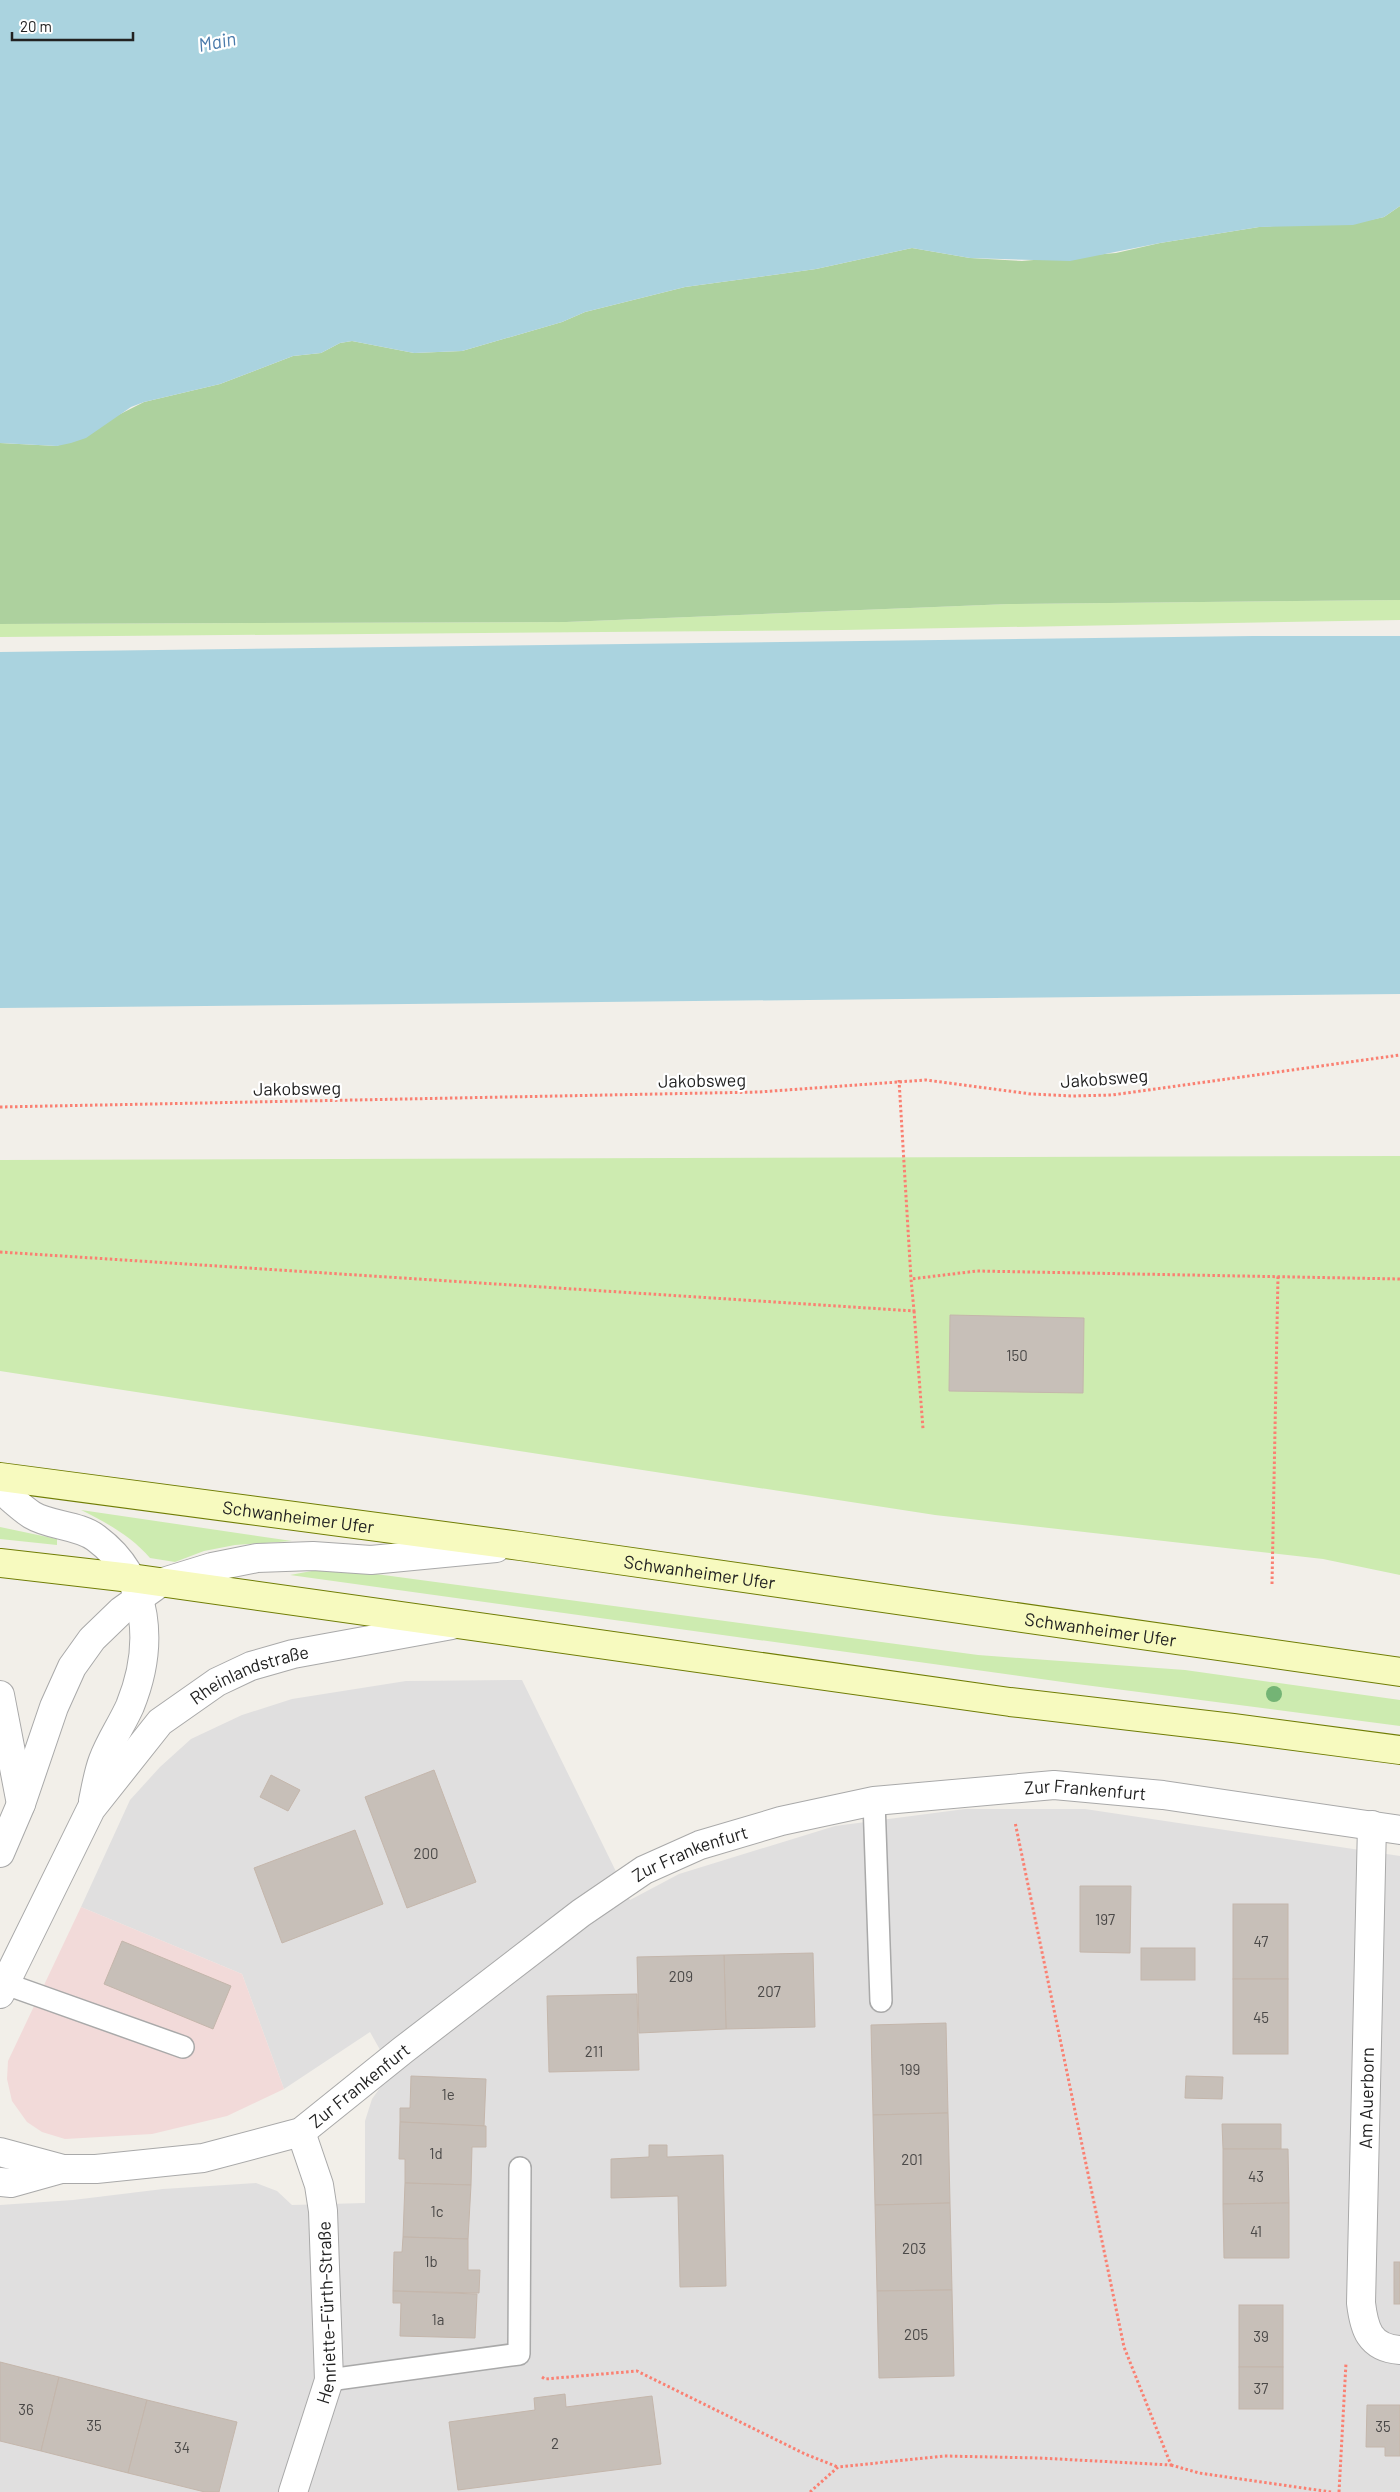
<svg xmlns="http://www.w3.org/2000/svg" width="1400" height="2492" font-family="Barlow,sans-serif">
  <rect width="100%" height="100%" fill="#f2efe9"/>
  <polygon fill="#e0dfdf" points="522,1680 630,1900 679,1874 835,1826 965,1809 1085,1809 1400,1856 1400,2492 0,2492 0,2205 73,2200 163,2189 256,2183 277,2191 292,2205 365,2203 365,2121 372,2099 392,2071 370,2032 284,2089 242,1974 81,1907 130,1800 160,1767 191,1739 242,1715 292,1699 406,1681"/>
  <polygon fill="#f2dad9" points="81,1907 242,1974 284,2089 227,2116 152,2134 65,2139 42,2132 27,2122 12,2101 7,2079 8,2061"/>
  <g fill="#cdebb0">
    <polygon points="1400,600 1400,620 842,630 0,637 0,624 566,622 1009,604"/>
    <polygon points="1400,1156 1400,1575 1323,1559 935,1515 0,1371 0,1160"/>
    <path d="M 81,1510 L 292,1541 L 235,1545 L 204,1551 L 175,1562 L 150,1558 C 131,1536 107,1523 81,1510 Z"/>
    <polygon points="0,1527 57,1539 57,1545 0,1539"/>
    <polygon points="317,1570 346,1570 978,1655 1185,1670 1400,1700 1400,1726 1077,1684 290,1575"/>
  </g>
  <polygon fill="#add19e" points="1400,206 1400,600 1009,604 566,622 0,624 0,443 57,446 144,402 220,384 293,356 321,353 340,343 352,341 414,353 462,351 562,322 585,312 685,287 816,269 912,248 970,258 1022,261 1116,253 1160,243 1259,227 1370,220 1384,217"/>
  <g fill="#aad3df">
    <polygon points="0,0 1400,0 1400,206 1384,217 1353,225 1259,227 1160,243 1070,261 970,258 912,248 816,269 685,287 585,312 562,322 462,351 414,353 352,341 340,343 321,353 293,356 220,384 144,402 131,407 86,438 71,443 57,446 0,443"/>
    <polygon points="1253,636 1400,636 1400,994 0,1008 0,652"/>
  </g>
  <g fill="#c7bfb8" stroke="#c4b6ab">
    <polygon points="950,1315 1084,1318 1083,1393 949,1391"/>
    <polygon points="434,1770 476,1882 407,1908 365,1797"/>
    <polygon points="271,1775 300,1790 288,1811 260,1797"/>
    <polygon points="355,1830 383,1904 282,1943 254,1868"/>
    <polygon points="1080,1886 1131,1886 1130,1953 1080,1952"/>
    <rect x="1233" y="1904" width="55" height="75"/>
    <polygon points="122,1941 231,1986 213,2029 104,1984"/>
    <rect x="1141" y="1948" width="54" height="32"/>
    <polygon points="813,1953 815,2027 726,2029 724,1955"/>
    <polygon points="724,1955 726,2029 639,2033 637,1957"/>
    <rect x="1233" y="1979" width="55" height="75"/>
    <polygon points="637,1994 639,2070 549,2072 547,1996"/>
    <polygon points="946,2023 948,2113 873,2115 871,2025"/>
    <polygon points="411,2076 486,2079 484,2126 400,2122 400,2108 410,2108"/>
    <polygon points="1186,2076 1223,2077 1222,2099 1185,2098"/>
    <polygon points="948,2113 950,2203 875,2205 873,2115"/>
    <polygon points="400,2122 486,2126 486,2147 472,2147 471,2185 405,2183 405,2159 399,2159"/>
    <polygon points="1222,2124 1281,2124 1281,2149 1223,2149"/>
    <polygon points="649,2145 667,2145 667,2157 723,2155 726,2286 680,2287 678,2196 611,2198 611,2159 649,2157"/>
    <polygon points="1223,2149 1288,2149 1289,2203 1223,2204"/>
    <polygon points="405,2183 471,2185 468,2239 403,2237"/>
    <polygon points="950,2203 952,2290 877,2291 875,2205"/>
    <polygon points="1289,2203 1289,2258 1224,2258 1223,2204"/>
    <polygon points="403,2237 468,2239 468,2270 480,2270 479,2293 393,2291 394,2252 402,2252"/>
    <rect x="1394" y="2262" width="6" height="42"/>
    <polygon points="952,2290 954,2376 879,2378 877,2291"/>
    <polygon points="393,2291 477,2294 475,2338 400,2336 401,2303 393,2303"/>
    <rect x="1239" y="2305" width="44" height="62"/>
    <polygon points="0,2362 59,2377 41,2451 0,2441"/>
    <rect x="1239" y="2367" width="44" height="42"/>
    <polygon points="59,2377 147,2400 128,2473 41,2451"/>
    <polygon points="565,2394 566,2407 652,2396 661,2464 458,2490 449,2422 535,2410 534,2398"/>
    <polygon points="147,2400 237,2422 219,2492 205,2492 128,2473"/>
    <polygon points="1367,2405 1400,2405 1400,2456 1385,2456 1385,2447 1366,2447"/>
  </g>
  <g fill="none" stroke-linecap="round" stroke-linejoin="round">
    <g stroke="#a9a9a9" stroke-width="24">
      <g id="service">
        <polyline points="874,1801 881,2001"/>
        <polyline points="6,1984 183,2047"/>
        <polyline points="329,2380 519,2354 520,2168"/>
      </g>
    </g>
    <g stroke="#a9a9a9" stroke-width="30">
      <g id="minor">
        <path d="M 1372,1825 L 1361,2303 C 1364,2328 1369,2348 1400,2350"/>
        <path id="s1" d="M 0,2152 L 63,2169 L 96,2169 L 203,2158 L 301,2132 L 403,2050 L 581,1913 L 644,1870 L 700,1845 L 781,1821 L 874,1801 L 1054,1785 L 1163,1795 L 1400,1830"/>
        <polyline points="0,2182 11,2183 61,2169"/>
        <path id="s2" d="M 293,2492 L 329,2380 L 323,2211 L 319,2185 L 301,2132"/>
      </g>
    </g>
    <g stroke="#a9a9a9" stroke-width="30">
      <g id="tertiary">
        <path d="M 0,1489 C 10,1497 21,1508 32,1515 C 50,1526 79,1525 96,1538 C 151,1579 154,1647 130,1706 C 122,1724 110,1741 103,1760 C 98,1773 96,1787 93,1801"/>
        <polyline points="0,1695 21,1804"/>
        <polyline points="0,1853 21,1804 54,1707 72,1667 92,1639 121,1611 160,1583 212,1567 257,1558 313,1556 371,1560 496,1548"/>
        <path id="s3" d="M 0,1994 L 91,1809 L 160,1722 L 217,1682 L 251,1666 L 293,1654 L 452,1625"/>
      </g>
    </g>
    <g stroke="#707d05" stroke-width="30">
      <g id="secondary">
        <path id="s4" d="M 0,1477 L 520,1546 L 1400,1672"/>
        <polyline points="0,1563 131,1578 1010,1702 1233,1728 1400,1750"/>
      </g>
    </g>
    <g stroke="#fa8072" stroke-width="3" stroke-dasharray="2.5 2.5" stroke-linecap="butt">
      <polyline points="899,1080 911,1279"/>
      <polyline points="0,1107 759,1092 926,1080 1031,1094 1073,1096 1112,1095 1400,1055"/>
      <polyline points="0,1252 914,1311 911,1279 977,1271 1400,1279"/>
      <polyline points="914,1311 923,1429"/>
      <polyline points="1272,1584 1278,1276"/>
      <polyline points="542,2377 545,2379 637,2371 805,2454 838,2467"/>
      <polyline points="1171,2465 1199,2473 1331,2492"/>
      <polyline points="810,2492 838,2467 944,2456 1039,2458 1171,2465 1124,2347 1015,1822"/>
      <polyline points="1339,2492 1346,2363"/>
    </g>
    <use href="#service" stroke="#fff" stroke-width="21"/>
    <use href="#minor" stroke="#fff" stroke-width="28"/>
    <use href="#tertiary" stroke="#fff" stroke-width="28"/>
    <use href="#secondary" stroke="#f7fabf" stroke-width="28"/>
  </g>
  <circle fill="#74b475" cx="1274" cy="1694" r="8"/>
  <g text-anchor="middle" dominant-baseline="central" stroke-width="4.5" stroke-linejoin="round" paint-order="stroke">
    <g font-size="15" fill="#4b4948">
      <text x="1017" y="1355">150</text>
      <text x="426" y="1853">200</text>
      <text x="1105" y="1919">197</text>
      <text x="1261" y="1941">47</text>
      <text x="681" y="1976">209</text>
      <text x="769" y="1991">207</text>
      <text x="1261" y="2017">45</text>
      <text x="594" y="2051">211</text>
      <text x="910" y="2069">199</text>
      <text x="448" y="2094">1e</text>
      <text x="436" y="2153">1d</text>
      <text x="912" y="2159">201</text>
      <text x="1256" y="2176">43</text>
      <text x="437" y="2211">1c</text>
      <text x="1256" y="2231">41</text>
      <text x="914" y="2248">203</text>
      <text x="431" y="2261">1b</text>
      <text x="438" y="2319">1a</text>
      <text x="916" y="2334">205</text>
      <text x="1261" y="2336">39</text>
      <text x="1261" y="2388">37</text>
      <text x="26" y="2409">36</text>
      <text x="94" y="2425">35</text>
      <text x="1383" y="2426">35</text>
      <text x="555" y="2443">2</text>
      <text x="182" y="2447">34</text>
    </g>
    <g font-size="18" fill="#222" stroke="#fff">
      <text transform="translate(1104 1078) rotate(-4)">Jakobsweg</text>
      <text transform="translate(702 1080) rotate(-1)">Jakobsweg</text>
      <text transform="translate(297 1088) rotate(-1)">Jakobsweg</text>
      <text stroke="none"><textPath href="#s4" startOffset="301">Schwanheimer Ufer</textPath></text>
      <text stroke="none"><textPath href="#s4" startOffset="706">Schwanheimer Ufer</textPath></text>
      <text stroke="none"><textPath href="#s4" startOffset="1111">Schwanheimer Ufer</textPath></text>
      <text stroke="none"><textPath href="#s3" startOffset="420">Rheinlandstraße</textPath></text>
      <text stroke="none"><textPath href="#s1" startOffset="1192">Zur Frankenfurt</textPath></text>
      <text stroke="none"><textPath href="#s1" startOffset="788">Zur Frankenfurt</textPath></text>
      <text stroke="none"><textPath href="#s1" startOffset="382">Zur Frankenfurt</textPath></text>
      <text transform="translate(1366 2098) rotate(-89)">Am Auerborn</text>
      <text stroke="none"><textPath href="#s2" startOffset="185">Henriette-Fürth-Straße</textPath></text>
    </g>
    <g font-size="19" font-style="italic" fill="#4a7aab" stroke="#fff">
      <text transform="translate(217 41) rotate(-11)">Main</text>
    </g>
  </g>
  <path d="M12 32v8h121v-8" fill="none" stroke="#222222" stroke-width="2.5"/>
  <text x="20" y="32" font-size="15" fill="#222222" stroke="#ffffff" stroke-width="4" paint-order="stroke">20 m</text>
</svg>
